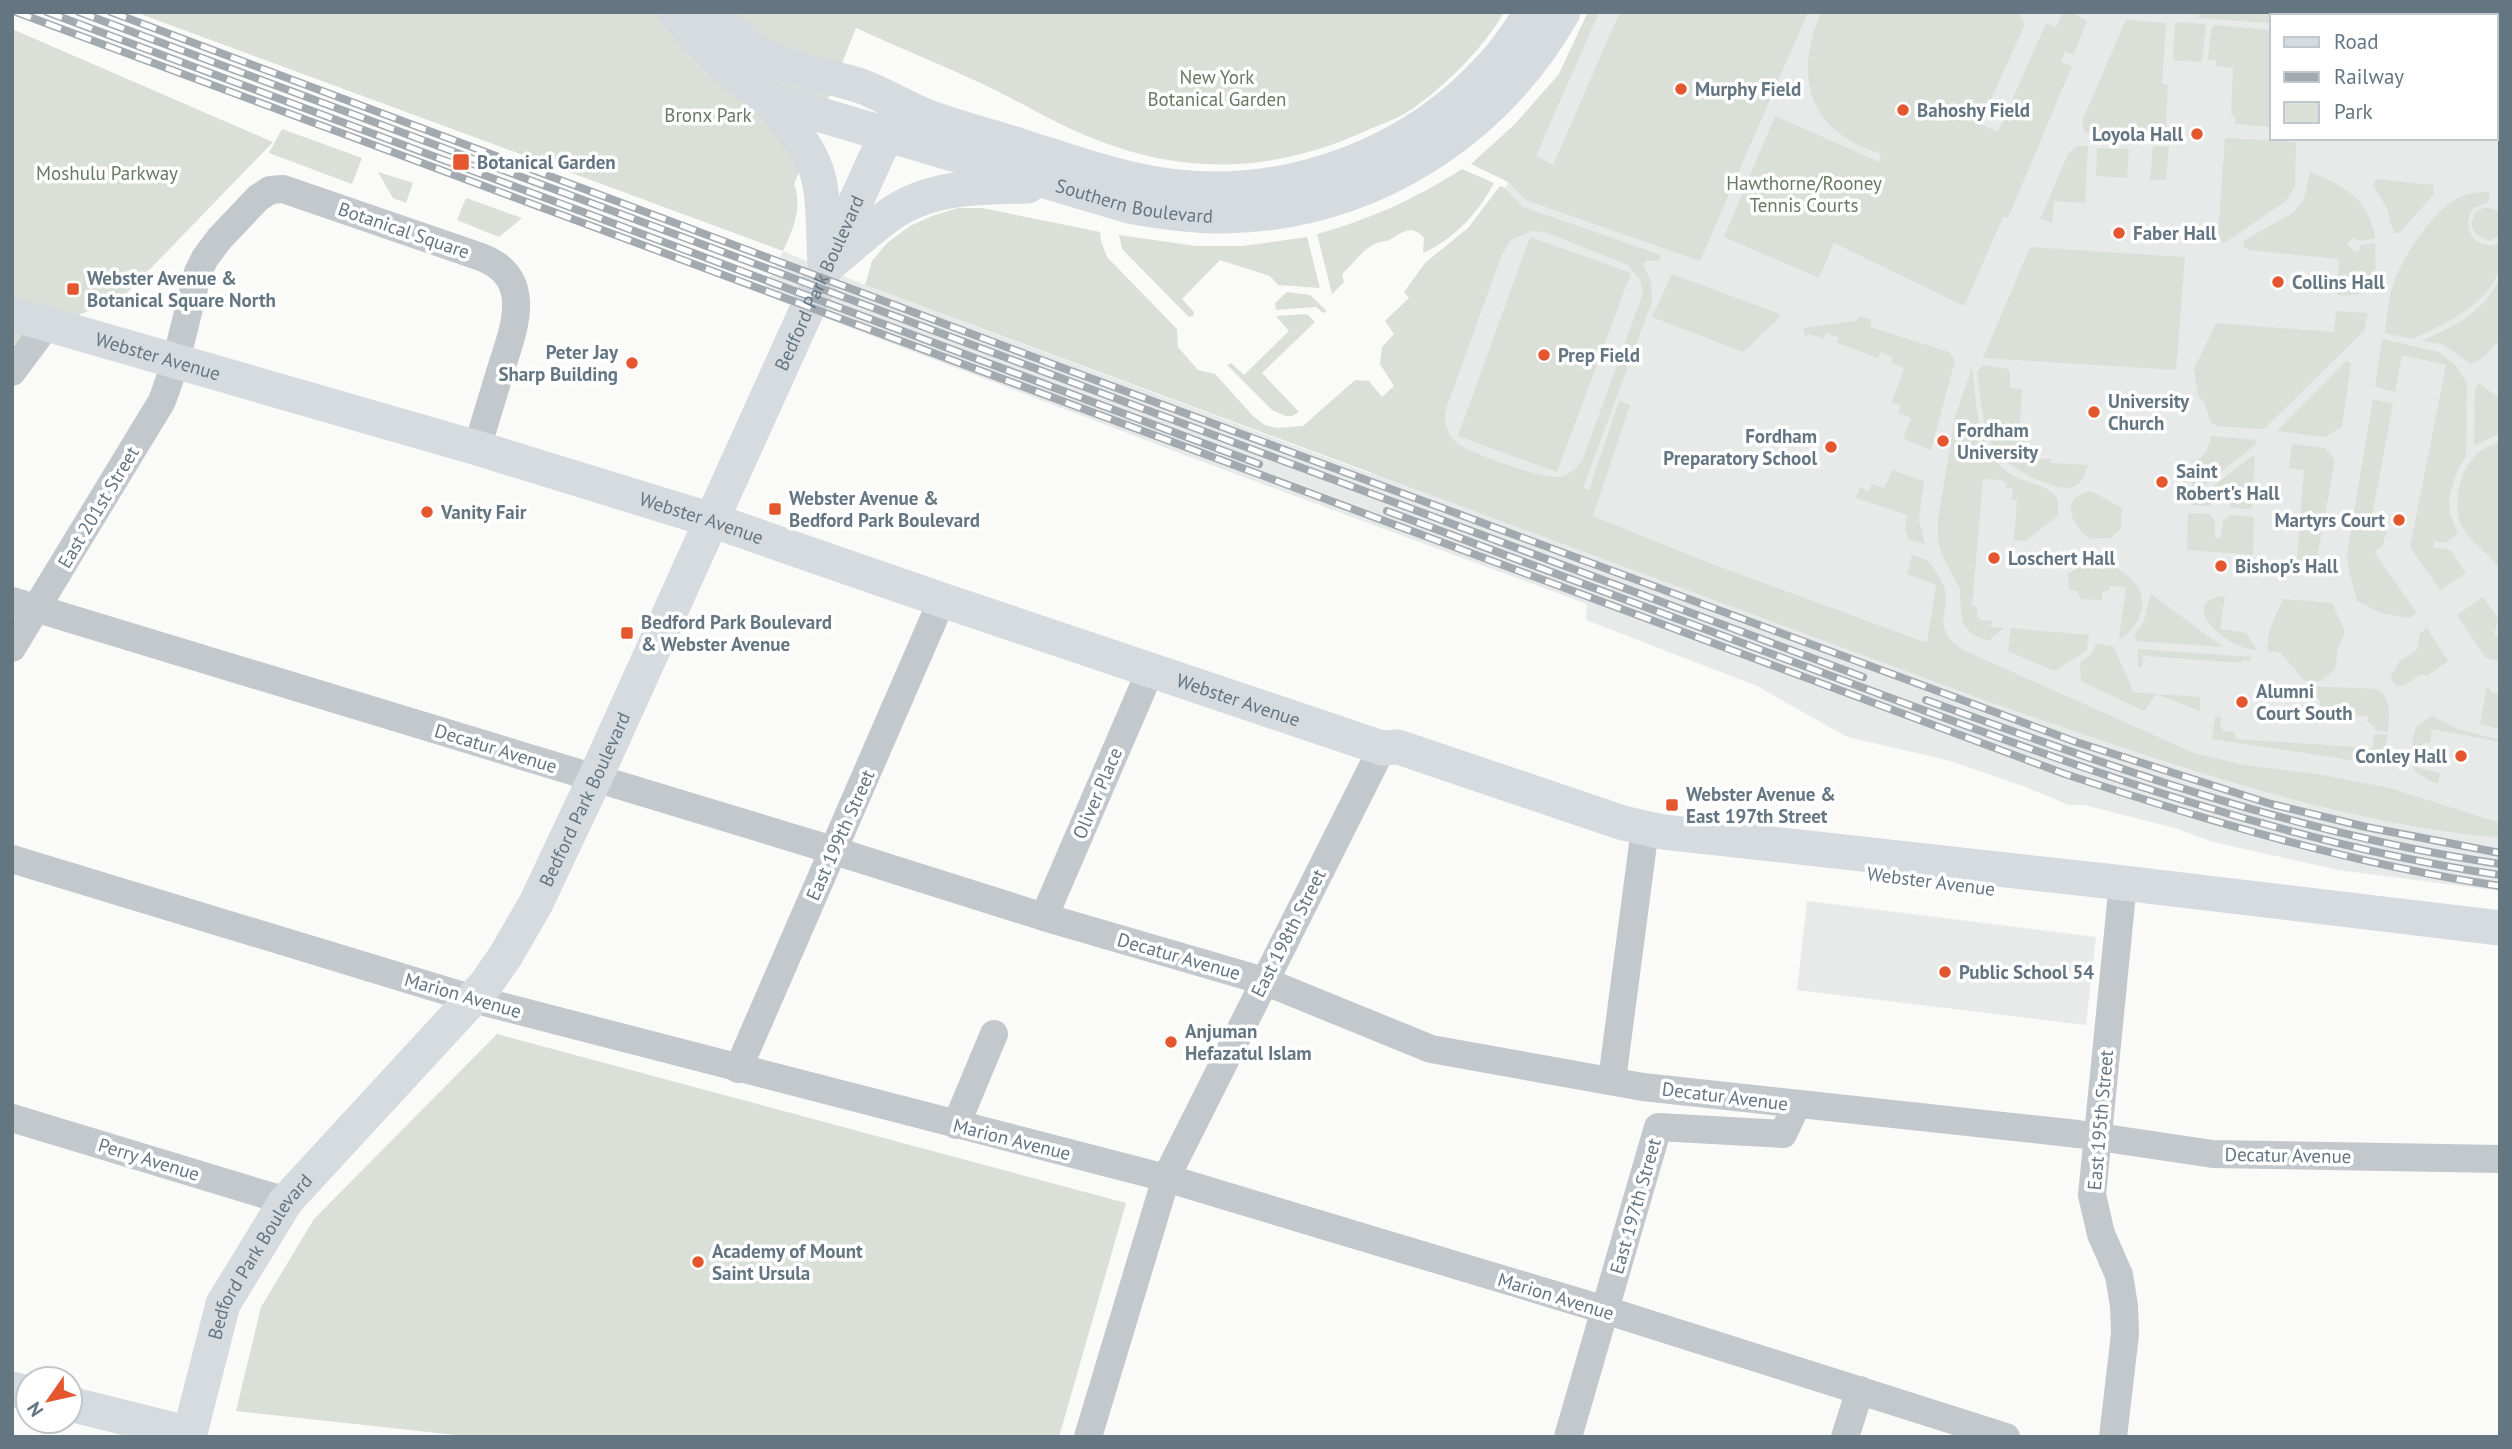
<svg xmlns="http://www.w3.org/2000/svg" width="2512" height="1449" font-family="'PT Sans',sans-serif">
  <rect width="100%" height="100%" fill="#fafaf8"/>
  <g fill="#e8e9e9" fill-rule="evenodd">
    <path d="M 1588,12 L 2500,12 L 2500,891 L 2338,870 L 2213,842 L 2175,828 L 2084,805 L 2069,805 L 2023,786 L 1947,760 L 1847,737 L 1757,686 L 1586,620 L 1587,604 L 1198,460 L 762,294 L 783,251 L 865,285 L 1371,474 ZM 2272,16 L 2496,16 L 2496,138 L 2272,138 Z"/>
    <polygon points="1807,901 2096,937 2086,1025 1797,990"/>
  </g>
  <g fill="#dadfd7" fill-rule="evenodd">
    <path d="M 135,12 L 1504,12 C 1486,46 1438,94 1404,114 C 1393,120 1381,124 1370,129 C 1277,172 1188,177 1092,138 C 1056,124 1022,103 987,86 C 944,66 900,48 856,28 L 794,184 C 803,206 793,230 783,251 Z"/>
    <polygon points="1588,12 1599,12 1536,156 1553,165 1620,12 1808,12 1700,261 1526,200 1508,182 1471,164 1514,125 1559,74"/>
    <path d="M 1821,12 L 2018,12 L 2025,24 L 1980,124 L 1998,132 L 2046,23 L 2056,27 L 2063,12 L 2070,12 L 2087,21 L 2073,55 L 2065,51 L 2061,61 L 2072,66 L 2008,218 L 2003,217 L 1964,306 L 1834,243 L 1819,278 L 1724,237 L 1775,116 L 1879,162 L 1881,154 C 1872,150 1860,147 1851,141 C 1799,111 1801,61 1821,12 Z"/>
    <polygon points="2199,12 2277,12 2277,16 2272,16 2272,21 2269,23 2199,18"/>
    <polygon points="2126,20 2166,23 2162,84 2168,85 2165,137 2085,133 2082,121"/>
    <polygon points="2175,22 2206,24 2202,62 2173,60"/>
    <polygon points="2214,25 2272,30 2272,127 2235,124 2235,116 2231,115 2233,68 2216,66 2216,60 2208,59 2211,30"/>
    <polygon points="12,29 273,142 126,294 12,345"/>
    <polygon points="282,129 362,158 352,184 269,153"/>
    <polygon points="2225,138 2296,142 2295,186 2286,201 2224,243 2218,237"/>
    <polygon points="2077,146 2088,146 2085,203 2054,201 2052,223 2040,219 2068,154"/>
    <polygon points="2153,146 2169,147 2166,180 2150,180"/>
    <polygon points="2097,148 2129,149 2127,178 2096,176"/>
    <path d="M 1462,169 L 1494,183 C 1478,213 1454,239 1423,253 L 1424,238 C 1412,224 1403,232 1391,239 C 1386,242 1380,241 1375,244 C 1363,249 1352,265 1342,274 L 1344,282 L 1332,294 L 1317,234 C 1373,218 1413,200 1462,169 Z"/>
    <polygon points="378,172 413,183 406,203 393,198"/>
    <path d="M 2310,172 C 2344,186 2369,198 2375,238 L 2360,241 L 2352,238 L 2347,244 L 2354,252 L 2359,251 L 2360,245 L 2375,243 C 2376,279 2380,298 2337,295 L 2339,259 L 2248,250 L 2244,247 L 2243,241 L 2293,213 L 2304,199 Z"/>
    <polygon points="2376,179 2433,185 2434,194 2399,233 2395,233 2391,225 2387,208 2373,186"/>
    <path d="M 1500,186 L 1505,188 L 1523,207 L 1661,255 L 1659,261 L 1646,261 L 1643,264 L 1651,282 L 1652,301 L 1583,488 L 1589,490 L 1619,401 L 1630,405 L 1593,516 L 1707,562 L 1927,643 L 1936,585 L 1907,574 L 1912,555 C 1917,557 1924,558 1928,561 C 1933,566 1944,583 1945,590 C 1949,618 1931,627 1963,650 L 2194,753 L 2244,765 L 2317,774 L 2390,788 L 2500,823 L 2500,838 C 2323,821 2151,757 1984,700 L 865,285 L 872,261 L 887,243 L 910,226 L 932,216 L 958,208 L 982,208 L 1100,232 L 1101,241 L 1107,257 L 1177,329 L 1178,347 L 1198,370 L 1215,374 L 1253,416 L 1265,425 L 1277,428 L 1303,426 L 1355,380 L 1369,381 L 1382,397 L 1394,386 L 1380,364 L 1382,347 L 1394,334 L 1385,321 L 1409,298 L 1404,292 L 1425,263 L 1468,228 ZM 1532,231 L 1545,232 L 1628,265 L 1640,280 L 1643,293 L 1583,459 C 1577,468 1569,476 1558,477 C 1545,480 1467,452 1457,443 C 1447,434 1443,422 1446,409 L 1502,254 L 1512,239 Z"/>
    <path d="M 2489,192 L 2489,202 L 2473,208 C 2460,228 2476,253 2500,243 C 2500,250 2501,258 2500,265 C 2492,304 2444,324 2412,339 L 2385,333 C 2387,317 2388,299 2393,285 C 2402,257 2435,207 2462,196 C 2471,193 2481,192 2489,192 Z"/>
    <polygon points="466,198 522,218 499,237 457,220"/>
    <polygon points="2486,207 2500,212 2500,236 2489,241 2475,234 2471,223 2476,212"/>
    <polygon points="1119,235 1196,246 1243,246 1307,237 1320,288 1278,285 1270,276 1220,260 1182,299 1194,312 1193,316 1189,317 1122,249"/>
    <polygon points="1530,237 1631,273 1557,472 1458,436"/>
    <polygon points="2030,247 2185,257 2176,370 1983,358"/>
    <polygon points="1672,274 1780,314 1779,318 1743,352 1652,317"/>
    <path d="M 2500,279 L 2500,339 L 2483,358 L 2471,364 L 2442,344 L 2421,341 C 2454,327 2483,312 2500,279 Z"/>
    <polygon points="1287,292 1310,295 1327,311 1323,313 1316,307 1276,310 1275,303"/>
    <polygon points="2336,311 2368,313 2364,331 2264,429 2216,426 2211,422 2204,402 2198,396 2194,369 2216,323 2334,332"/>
    <polygon points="1307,314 1315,322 1262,373 1299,412 1292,416 1286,416 1272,410 1227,365 1231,363 1244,375 1289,331 1276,316"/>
    <polygon points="1859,316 1872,320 1870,327 1949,352 1955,360 1931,450 1903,439 1911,418 1898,413 1901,406 1892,402 1904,368 1891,363 1892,357 1880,352 1878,358 1837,343 1839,338 1827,333 1824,339 1810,334 1804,336 1804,328 1856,321"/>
    <polygon points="2382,339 2439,352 2456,366 2467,383 2466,456 2458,469 2449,497 2450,514 2458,534 2444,543 2434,541 2433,547 2450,550 2466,573 2440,590 2410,547 2446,365 2402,355 2395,392 2375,387"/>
    <polygon points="2346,361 2351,363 2342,427 2325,437 2277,431"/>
    <path d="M 1983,365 L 2008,369 L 2010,373 L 2010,388 L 2022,389 L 2019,440 L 2024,441 L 2023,458 L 2050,459 L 2050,463 L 2088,465 C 2085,474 2083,483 2073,487 C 2053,493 2002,464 1993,447 C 1981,425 1981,396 1977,372 Z"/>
    <path d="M 1972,368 C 1978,411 1976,459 2020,479 C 2034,485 2050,486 2058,500 L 2058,516 L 2025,541 L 2014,540 L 2017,500 L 2012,500 L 2013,488 L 2006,488 L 2006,483 L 2002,480 L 1983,479 L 1972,606 L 1978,607 L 1977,617 L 1981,620 L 1992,621 L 1991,627 L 2004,628 L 1988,641 L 1972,634 L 1964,625 L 1961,614 L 1960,589 L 1942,555 L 1938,541 L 1938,518 L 1955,417 Z"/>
    <polygon points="2479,383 2500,399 2500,433 2474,446 2475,390"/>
    <polygon points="2373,399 2393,404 2370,527 2386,532 2383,545 2374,552 2417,613 2409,618 2381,613 2357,601 2349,571 2347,554"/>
    <path d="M 2211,436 L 2257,440 L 2256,444 L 2191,496 L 2193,461 C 2205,458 2209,447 2211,436 Z"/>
    <path d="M 2500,441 L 2500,569 C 2489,553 2472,544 2463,528 C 2451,507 2459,472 2476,455 C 2482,449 2492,445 2500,441 Z"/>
    <polygon points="2292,444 2325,448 2335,460 2316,564 2277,579 2283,573 2284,560 2297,561 2304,470 2289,468"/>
    <polygon points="2252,456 2255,456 2252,509 2232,508 2227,502 2221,499 2214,501 2209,506 2189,505"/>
    <polygon points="1892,470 1924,481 1919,520 1925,544 1908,539 1905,529 1907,515 1856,498 1860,488 1869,491 1872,484 1885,488"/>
    <path d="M 2091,491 L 2122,508 L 2121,529 L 2110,538 L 2091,539 C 2070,526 2059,496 2091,491 Z"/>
    <polygon points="2188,513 2209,514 2215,521 2215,538 2220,539 2223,521 2231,515 2254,517 2253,555 2187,550"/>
    <path d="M 2089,559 C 2132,566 2164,601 2124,637 L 2119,638 L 2126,587 L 2110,586 L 2109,590 L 2102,592 L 2102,600 L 2081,599 L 2077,591 L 2069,590 L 2068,574 Z"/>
    <polygon points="2151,594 2223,647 2137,641 2134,635 2144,621"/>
    <path d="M 2225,596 L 2220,629 L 2246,633 L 2257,650 C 2229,651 2173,601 2225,596 Z"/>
    <polygon points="2483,597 2498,618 2494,636 2500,638 2500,661 2486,658 2457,615"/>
    <polygon points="2283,599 2332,603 2345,632 2337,651 2336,668 2322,681 2305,681 2280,652 2267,651 2269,631"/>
    <polygon points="2011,628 2089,635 2086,651 2054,671 2008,651"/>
    <polygon points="2427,628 2448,661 2427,676 2421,674 2404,686 2395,685 2390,677 2399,662 2417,650 2420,633"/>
    <polygon points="2096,644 2113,646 2132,688 2132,692 2200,697 2200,711 2156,694 2144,711 2081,681 2080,663 2092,653"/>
    <polygon points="2138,649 2251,657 2250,661 2242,660 2241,663 2143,656 2142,667 2138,667"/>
    <path d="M 2308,686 L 2378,689 C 2392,699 2389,717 2388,732 L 2375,730 L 2375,727 L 2367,722 L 2368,716 L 2356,715 L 2356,712 L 2320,708 L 2320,701 Z"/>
    <polygon points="2487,687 2489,688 2490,692 2500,694 2500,729 2480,724"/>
    <path d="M 2432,716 L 2458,729 L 2500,740 L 2500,742 L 2432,729 L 2430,743 L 2423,742 L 2418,768 L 2440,773 L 2438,784 C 2402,770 2409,759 2416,727 Z"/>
    <polygon points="2215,717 2221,717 2220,726 2224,731 2235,732 2235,739 2373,748 2374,734 2388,735 2381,760 2371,763 2212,739"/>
    <polygon points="497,1034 1126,1203 1059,1437 474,1437 236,1411 261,1307 314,1219"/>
  </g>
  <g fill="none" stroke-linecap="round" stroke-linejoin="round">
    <g stroke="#c3c8cc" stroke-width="28">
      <polyline points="12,372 47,325"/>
      <polyline points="12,601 816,845 1044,917 1264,981 1431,1049 1643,1087 2078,1134 2213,1154 2500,1159"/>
      <path d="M 12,648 L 162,401 L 176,361 L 198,272 L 205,258 L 220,238 L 258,198 L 270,190 L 283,189 L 481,257 C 535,278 514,328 501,369 C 493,395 485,422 477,448"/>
      <polyline points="12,859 473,999 1166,1178 1605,1310 2006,1437"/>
      <polyline points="1044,917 1151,669"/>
      <polyline points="738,1069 942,600"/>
      <polyline points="1612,1080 1645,829"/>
      <polyline points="12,1118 286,1201"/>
      <polyline points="956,1125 994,1034"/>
      <polyline points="1088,1437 1166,1178 1382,748"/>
      <polyline points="1568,1437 1658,1127 1783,1134 1797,1104"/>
      <polyline points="1845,1437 1860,1390"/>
      <polyline points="2113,1437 2125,1334 2124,1306 2119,1275 2101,1234 2092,1195 2123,883"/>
    </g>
    <g stroke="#d6dbdf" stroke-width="35">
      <path id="s1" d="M 676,12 C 704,48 735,82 777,102 L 1129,206 C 1161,212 1192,216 1224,216 C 1367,214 1493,135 1563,12"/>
      <path d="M 713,12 C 730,30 748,49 770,59 C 800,74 835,76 866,88 C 885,96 904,107 923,115 C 956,128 991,136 1024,147 C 1074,163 1124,181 1177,187 C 1293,199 1413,154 1491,67 C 1507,51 1519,31 1532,12"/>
      <path d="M 766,98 C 787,122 812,148 819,180 C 825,207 823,236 825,263"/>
      <path d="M 833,261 C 851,246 869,230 888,216 C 929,186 979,187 1028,186"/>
      <path id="s2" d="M 12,314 L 477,448 L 711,520 L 942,600 L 1382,748 L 1398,747 L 1623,823 L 1663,832 L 2106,881 L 2500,928"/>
      <polyline points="12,1389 28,1393"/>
      <polyline points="70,1404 190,1434"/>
      <path id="s3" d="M 189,1437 L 223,1304 L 286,1201 L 486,984 L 506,955 L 536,903 L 595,778 L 900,104"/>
    </g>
    <g stroke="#a2aab0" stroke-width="8">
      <g id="rail">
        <path d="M 16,12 L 2065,774 C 2208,821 2351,864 2500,886"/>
        <polyline points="47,12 1259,464"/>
        <polyline points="79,12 1863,677"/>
        <polyline points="111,12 1071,371 2076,742 2271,804 2366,827 2500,853"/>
        <path d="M 1387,511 C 1557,574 1726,637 1896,700 C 2093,773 2291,844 2500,875"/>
        <path d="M 1926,700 C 2113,768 2302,835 2500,864"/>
      </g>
    </g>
    <use href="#rail" stroke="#fff" stroke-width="5" stroke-dasharray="16" stroke-linecap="butt"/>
  </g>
  <g fill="#e4572e" stroke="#fff" stroke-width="2.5">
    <circle cx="1681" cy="89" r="7"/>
    <circle cx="1903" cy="110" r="7"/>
    <circle cx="2197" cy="134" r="7"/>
    <rect x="452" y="153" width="18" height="18" rx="3.5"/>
    <circle cx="2119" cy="233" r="7"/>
    <circle cx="2278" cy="282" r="7"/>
    <rect x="66" y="282" width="14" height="14" rx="3.5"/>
    <circle cx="1544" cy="355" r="7"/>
    <circle cx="632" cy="363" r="7"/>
    <circle cx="2094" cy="412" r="7"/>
    <circle cx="1943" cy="441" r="7"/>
    <circle cx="1831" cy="447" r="7"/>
    <circle cx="2162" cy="482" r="7"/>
    <rect x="768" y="502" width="14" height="14" rx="3.5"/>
    <circle cx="427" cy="512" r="7"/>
    <circle cx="2399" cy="520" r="7"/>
    <circle cx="1994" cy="558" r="7"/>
    <circle cx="2221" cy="566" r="7"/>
    <rect x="620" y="626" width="14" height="14" rx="3.5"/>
    <circle cx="2242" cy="702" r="7"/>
    <circle cx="2461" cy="756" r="7"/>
    <rect x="1665" y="798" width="14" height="14" rx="3.5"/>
    <circle cx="1945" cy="972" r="7"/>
    <circle cx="1171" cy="1042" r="7"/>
    <circle cx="698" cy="1262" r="7"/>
  </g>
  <g text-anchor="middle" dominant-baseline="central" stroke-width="7" stroke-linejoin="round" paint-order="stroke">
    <g font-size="19" fill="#687a64" stroke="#fff">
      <text x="1217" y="77">New York<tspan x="1217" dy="22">Botanical Garden</tspan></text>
      <text x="708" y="115">Bronx Park</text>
      <text x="107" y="173">Moshulu Parkway</text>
      <text x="1804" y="183">Hawthorne/Rooney<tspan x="1804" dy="22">Tennis Courts</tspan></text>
    </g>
    <g font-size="19" font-weight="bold" fill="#657683" stroke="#fff" text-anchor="start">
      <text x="1695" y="89">Murphy Field</text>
      <text x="1917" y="110">Bahoshy Field</text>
      <text x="2183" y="134" text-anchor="end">Loyola Hall</text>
      <text x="477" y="162">Botanical Garden</text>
      <text x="2133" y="233">Faber Hall</text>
      <text x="87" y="278">Webster Avenue &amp;<tspan x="87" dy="22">Botanical Square North</tspan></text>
      <text x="2292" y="282">Collins Hall</text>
      <text x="618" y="352" text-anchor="end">Peter Jay<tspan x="618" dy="22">Sharp Building</tspan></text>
      <text x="1558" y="355">Prep Field</text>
      <text x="2108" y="401">University<tspan x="2108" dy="22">Church</tspan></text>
      <text x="1957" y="430">Fordham<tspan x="1957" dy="22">University</tspan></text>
      <text x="1817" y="436" text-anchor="end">Fordham<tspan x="1817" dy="22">Preparatory School</tspan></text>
      <text x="2176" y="471">Saint<tspan x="2176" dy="22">Robert's Hall</tspan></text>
      <text x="789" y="498">Webster Avenue &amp;<tspan x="789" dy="22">Bedford Park Boulevard</tspan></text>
      <text x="441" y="512">Vanity Fair</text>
      <text x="2385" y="520" text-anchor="end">Martyrs Court</text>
      <text x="2008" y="558">Loschert Hall</text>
      <text x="2235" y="566">Bishop's Hall</text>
      <text x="641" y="622">Bedford Park Boulevard<tspan x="641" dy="22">&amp; Webster Avenue</tspan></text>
      <text x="2256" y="691">Alumni<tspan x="2256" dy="22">Court South</tspan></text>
      <text x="2447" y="756" text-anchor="end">Conley Hall</text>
      <text x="1686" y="794">Webster Avenue &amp;<tspan x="1686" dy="22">East 197th Street</tspan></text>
      <text x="1959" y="972">Public School 54</text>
      <text x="1185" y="1031">Anjuman<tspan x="1185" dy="22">Hefazatul Islam</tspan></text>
      <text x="712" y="1251">Academy of Mount<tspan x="712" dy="22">Saint Ursula</tspan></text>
    </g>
    <g font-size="19" fill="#657683" stroke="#fff">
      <text stroke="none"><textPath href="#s1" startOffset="508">Southern Boulevard</textPath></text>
      <text transform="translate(404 230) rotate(19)">Botanical Square</text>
      <text stroke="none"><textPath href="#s3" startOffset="1330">Bedford Park Boulevard</textPath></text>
      <text stroke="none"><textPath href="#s2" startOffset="152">Webster Avenue</textPath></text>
      <text transform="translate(98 507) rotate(-59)">East 201st Street</text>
      <text stroke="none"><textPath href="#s2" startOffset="719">Webster Avenue</textPath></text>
      <text stroke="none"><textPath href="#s2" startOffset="1286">Webster Avenue</textPath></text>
      <text transform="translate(496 748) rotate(17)">Decatur Avenue</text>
      <text transform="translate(1097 793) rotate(-67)">Oliver Place</text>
      <text stroke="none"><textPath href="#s3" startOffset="763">Bedford Park Boulevard</textPath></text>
      <text transform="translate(840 835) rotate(-66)">East 199th Street</text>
      <text transform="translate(1931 881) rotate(7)">Webster Avenue</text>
      <text transform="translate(1288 933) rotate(-63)">East 198th Street</text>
      <text transform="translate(1179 956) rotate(16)">Decatur Avenue</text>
      <text transform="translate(463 995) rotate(16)">Marion Avenue</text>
      <text transform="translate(1725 1096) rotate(7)">Decatur Avenue</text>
      <text transform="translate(2100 1120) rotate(-85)">East 195th Street</text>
      <text transform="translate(1012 1139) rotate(14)">Marion Avenue</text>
      <text transform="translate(2288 1155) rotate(1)">Decatur Avenue</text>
      <text transform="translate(149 1159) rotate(17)">Perry Avenue</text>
      <text transform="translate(1635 1206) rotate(-74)">East 197th Street</text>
      <text stroke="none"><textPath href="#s3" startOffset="196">Bedford Park Boulevard</textPath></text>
      <text transform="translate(1556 1296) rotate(17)">Marion Avenue</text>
    </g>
  </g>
  <rect width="2512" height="1449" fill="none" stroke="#657683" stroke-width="28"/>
  <rect x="2270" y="14" width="228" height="126" fill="#ffffff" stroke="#c1c8cd" stroke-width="2"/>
  <rect x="2284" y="37" width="35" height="10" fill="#d6dbdf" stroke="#c1c8cd" stroke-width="2"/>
  <text x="2334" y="49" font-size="21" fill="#657683">Road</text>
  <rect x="2284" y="72" width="35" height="10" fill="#a2aab0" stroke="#c1c8cd" stroke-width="2"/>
  <text x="2334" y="84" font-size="21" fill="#657683">Railway</text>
  <rect x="2284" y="102" width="35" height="21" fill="#dadfd7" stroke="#c1c8cd" stroke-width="2"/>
  <text x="2334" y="119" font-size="21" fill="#657683">Park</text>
  <g transform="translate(49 1400) rotate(236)"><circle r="33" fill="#ffffff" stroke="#c1c8cd" stroke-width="2"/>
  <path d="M0-5L12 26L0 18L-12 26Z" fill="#e4572e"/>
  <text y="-10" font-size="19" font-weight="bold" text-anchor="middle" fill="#657683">N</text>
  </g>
</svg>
